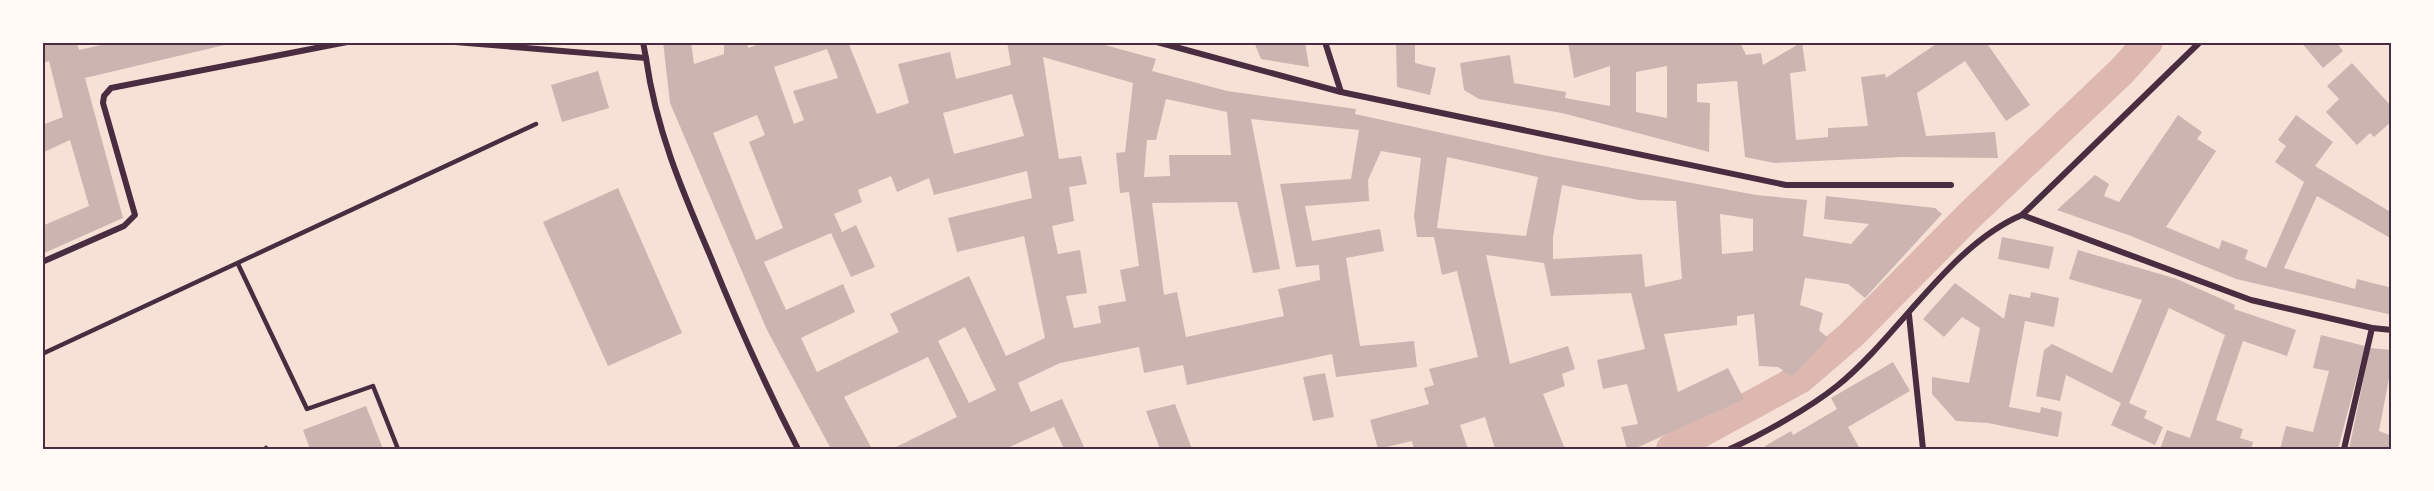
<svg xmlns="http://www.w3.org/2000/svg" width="2434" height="491" font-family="Montserrat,sans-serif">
  <rect width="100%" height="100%" fill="#f7e1d7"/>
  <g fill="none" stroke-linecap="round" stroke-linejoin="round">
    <polyline stroke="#dcb8b0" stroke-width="30" points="1671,449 1801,378 1851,335 1969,216 2122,71 2148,42"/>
  </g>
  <g fill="#ccb4b1" fill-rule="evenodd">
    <polygon points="42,42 77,42 79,50 114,42 233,43 85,78 123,218 42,254 42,226 89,206 70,140 42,153 42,125 63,117 49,61 42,63"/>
    <path d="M 663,42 L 691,42 L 694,64 L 724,54 L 724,42 L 748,42 L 748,48 L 765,42 L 848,42 L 877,114 L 909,103 L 898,64 L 950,52 L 956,79 L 1011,65 L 1007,42 L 1094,42 L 1156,59 L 1152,71 L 1227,91 L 1356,109 L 1355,114 L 1543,155 L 1756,195 L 1807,200 L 1803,236 L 1851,244 L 1869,224 L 1824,219 L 1826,196 L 1935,208 L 1942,214 L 1865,298 L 1848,284 L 1805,278 L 1800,305 L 1823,313 L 1819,330 L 1828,338 L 1792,377 L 1778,367 L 1759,366 L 1754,314 L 1737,316 L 1737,325 L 1664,334 L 1678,392 L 1728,368 L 1744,399 L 1634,449 L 1627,449 L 1621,427 L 1638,424 L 1627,384 L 1603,389 L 1597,360 L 1645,349 L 1631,293 L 1551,296 L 1544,263 L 1486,255 L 1510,364 L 1568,346 L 1575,369 L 1562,374 L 1565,386 L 1543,394 L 1565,449 L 1495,449 L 1485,417 L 1460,425 L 1468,449 L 1414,449 L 1412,441 L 1378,449 L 1370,420 L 1429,404 L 1424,388 L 1434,385 L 1429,369 L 1478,357 L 1457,271 L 1442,275 L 1434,237 L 1417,237 L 1414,216 L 1421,158 L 1381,151 L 1368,180 L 1369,201 L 1305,206 L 1312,241 L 1380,229 L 1384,251 L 1346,258 L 1360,346 L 1414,341 L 1417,367 L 1336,377 L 1332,354 L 1187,385 L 1183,365 L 1144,373 L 1139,347 L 1060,363 L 1018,383 L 1031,412 L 1062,399 L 1085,449 L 1064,449 L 1054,427 L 1005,449 L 892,449 L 957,417 L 928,357 L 844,397 L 872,449 L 831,449 L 767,330 L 670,103 ZM 827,49 L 838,78 L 793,91 L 804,120 L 794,124 L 774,67 ZM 1043,57 L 1133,83 L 1125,152 L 1116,153 L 1120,193 L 1129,192 L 1139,266 L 1120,270 L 1126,301 L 1098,306 L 1101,323 L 1074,328 L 1066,296 L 1087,293 L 1080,250 L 1058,254 L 1052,226 L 1074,221 L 1069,187 L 1087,184 L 1081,156 L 1059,159 ZM 1012,94 L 1024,136 L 954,154 L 943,113 ZM 1166,99 L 1227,112 L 1231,155 L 1169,155 L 1170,176 L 1144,177 L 1147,140 L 1156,140 ZM 757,115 L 765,135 L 749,142 L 783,228 L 756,240 L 713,133 ZM 1251,119 L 1359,130 L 1351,179 L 1280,184 L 1296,267 L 1319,265 L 1320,280 L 1278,289 L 1284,316 L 1186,337 L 1177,292 L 1164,295 L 1152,203 L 1237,202 L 1253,273 L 1280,269 ZM 1447,157 L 1538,177 L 1526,236 L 1437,228 ZM 1027,171 L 1032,198 L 948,218 L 957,252 L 1024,236 L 1045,338 L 1006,356 L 969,276 L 890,314 L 899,332 L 817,372 L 801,338 L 855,312 L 843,284 L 786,310 L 764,262 L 831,233 L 851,277 L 875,267 L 856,225 L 842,232 L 834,214 L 862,202 L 858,190 L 891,176 L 897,192 L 929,178 L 934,195 ZM 1562,185 L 1639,200 L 1676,201 L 1682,279 L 1645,287 L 1642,254 L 1553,259 L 1553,237 ZM 1720,214 L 1753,219 L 1753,251 L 1722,254 ZM 965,327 L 996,390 L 969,403 L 938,341 Z"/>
    <polygon points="1254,42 1305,42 1309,67 1261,59"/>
    <polygon points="1396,42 1415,42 1415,63 1436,68 1430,95 1397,87"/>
    <path d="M 1568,42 L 1740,42 L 1746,55 L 1761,53 L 1763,65 L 1802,42 L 1806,71 L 1790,73 L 1796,140 L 1828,137 L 1828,128 L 1868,126 L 1861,77 L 1885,74 L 1886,78 L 1939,42 L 1986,42 L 2030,105 L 2006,121 L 1965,61 L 1917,93 L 1926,136 L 1995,132 L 1998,158 L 1902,157 L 1774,163 L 1745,157 L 1737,81 L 1697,84 L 1697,102 L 1710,103 L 1709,152 L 1562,113 L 1479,99 L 1464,90 L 1460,63 L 1510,55 L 1514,83 L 1566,92 L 1565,98 L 1610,106 L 1610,66 L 1574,78 ZM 1667,66 L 1667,118 L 1636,112 L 1636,72 Z"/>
    <polygon points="2301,42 2336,42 2343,51 2323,68"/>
    <polygon points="2352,63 2392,107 2392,121 2374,137 2370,133 2357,145 2326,112 2339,99 2327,86"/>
    <polygon points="598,71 609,108 562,122 551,85"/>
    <polygon points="2178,115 2202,132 2197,139 2216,151 2166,227 2219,249 2222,240 2248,250 2245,259 2266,268 2304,182 2275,162 2286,146 2278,140 2296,115 2333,142 2315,166 2392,213 2392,239 2317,196 2284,268 2355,289 2357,279 2392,288 2392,315 2236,279 2131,236 2057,210 2095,175 2109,184 2104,196 2119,202"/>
    <polygon points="618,188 682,333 608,366 543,222"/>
    <polygon points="2002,237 2054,247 2049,269 1998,259"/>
    <polygon points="2078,250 2177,279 2235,305 2234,309 2296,330 2287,356 2243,341 2216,420 2243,429 2240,438 2253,442 2251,449 2160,449 2167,430 2190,438 2225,335 2169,308 2129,403 2147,411 2144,418 2163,427 2155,445 2111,425 2121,403 2066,375 2060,401 2036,396 2044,350 2052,344 2112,373 2142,300 2069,279"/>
    <polygon points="1955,283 2004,319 2009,294 2030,298 2031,292 2059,298 2054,327 2025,321 2009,407 2040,413 2041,407 2062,412 2058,437 1988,423 1956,421 1932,394 1932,377 1969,383 1980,328 1962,317 1944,337 1923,319"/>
    <polygon points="2321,335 2365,346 2338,449 2280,449 2286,426 2313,432 2329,371 2313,368"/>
    <polygon points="2370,348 2392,350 2392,378 2389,378 2379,431 2392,436 2392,449 2349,449"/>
    <polygon points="1893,362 1910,391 1848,427 1860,449 1766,449 1765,446 1791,431 1793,435 1837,409 1831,398"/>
    <polygon points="1325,373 1334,417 1313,421 1303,377"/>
    <polygon points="1175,404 1192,449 1160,449 1146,411"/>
    <polygon points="366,406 383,449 310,449 303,430"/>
  </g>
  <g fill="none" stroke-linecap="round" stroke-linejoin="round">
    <g stroke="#4a2c40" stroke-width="4.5">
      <polyline points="238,264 307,409 373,386 398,449"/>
      <polyline points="42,354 536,124"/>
      <polyline points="266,448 267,449"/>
    </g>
    <g stroke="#4a2c40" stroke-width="6">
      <path d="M 455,42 L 646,58 C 656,129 681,188 709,253 C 736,320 765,385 798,449"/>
      <polyline points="643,42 646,58"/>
      <polyline points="1157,42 1341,92 1786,185 1951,185"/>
      <polyline points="1325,42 1341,92"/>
      <polyline points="2022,215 2251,300 2372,328 2392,330"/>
      <polyline points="42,262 124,226 135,215 103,103 104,96 111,88 347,42"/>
      <polyline points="1909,315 1923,449"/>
      <path d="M 1730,449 C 1763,434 1808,409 1837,386 C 1898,337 1950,245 2022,215 L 2200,42"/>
      <polyline points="2344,449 2372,328"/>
    </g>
  </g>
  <rect width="2434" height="491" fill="none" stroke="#fffaf5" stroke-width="87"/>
  <rect x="44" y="44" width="2346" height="404" fill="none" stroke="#4a2c40" stroke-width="2"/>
</svg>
